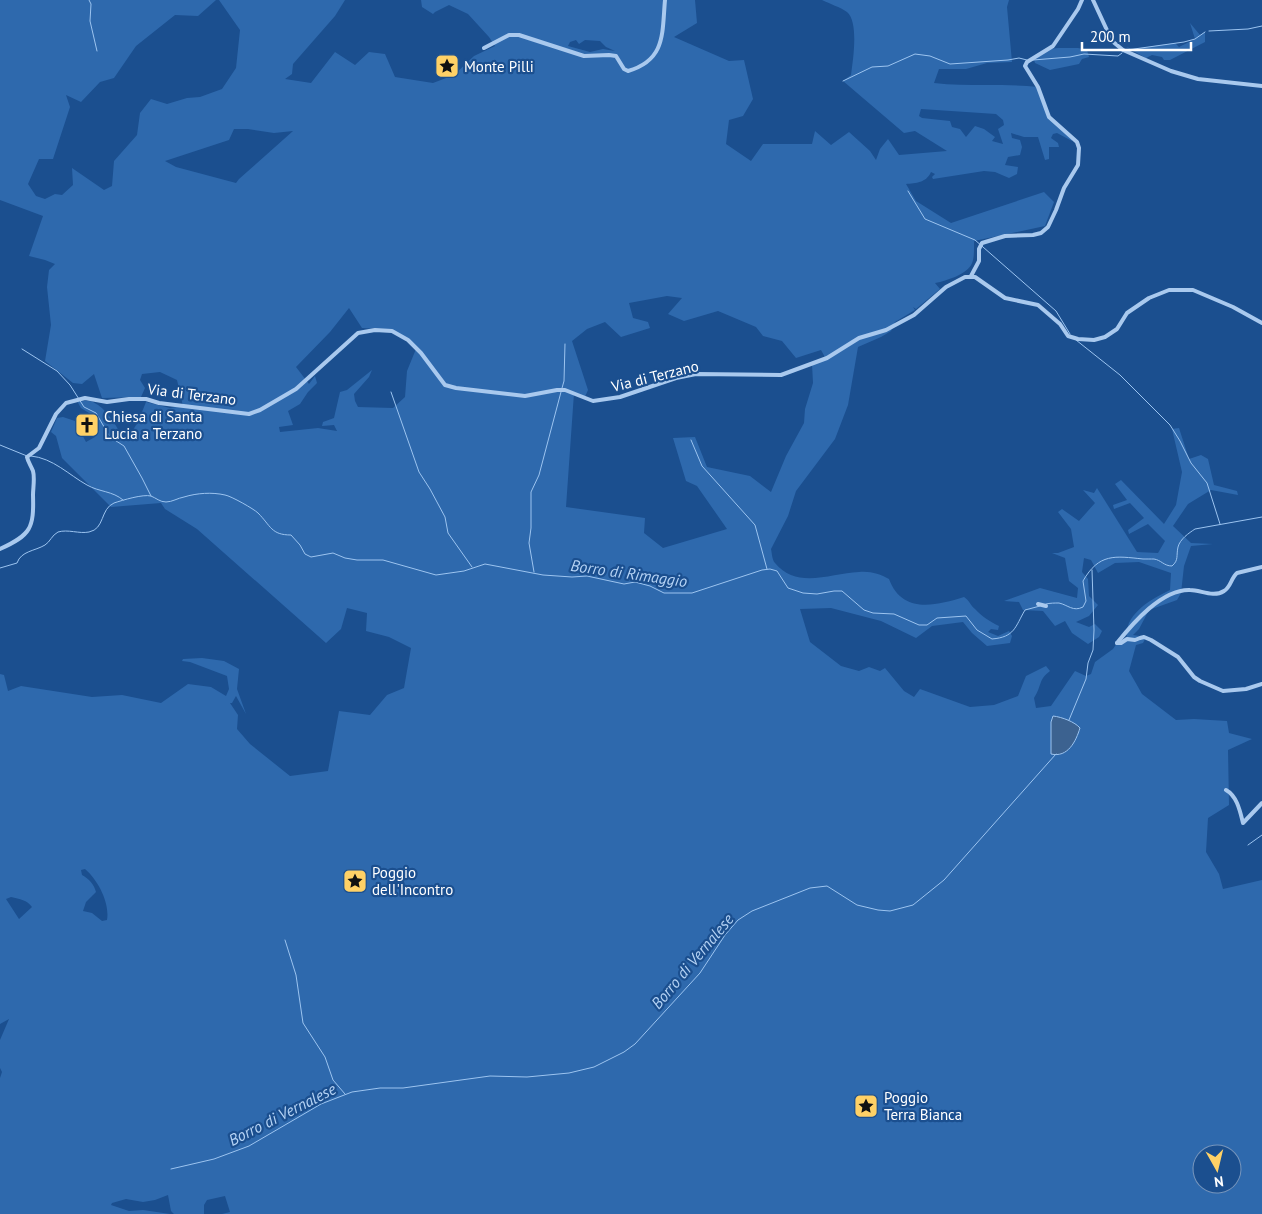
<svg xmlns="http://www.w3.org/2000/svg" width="1262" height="1214" font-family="'PT Sans',sans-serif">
  <rect width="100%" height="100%" fill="#1b4f8f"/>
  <g fill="#2e69ad" fill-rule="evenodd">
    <path d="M 0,0 L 216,0 L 198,16 L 175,15 L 136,46 L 114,78 L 100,82 L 81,102 L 66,95 L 70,107 L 53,159 L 39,159 L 28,184 L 36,196 L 45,199 L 55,194 L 62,195 L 73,185 L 72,168 L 104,190 L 112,186 L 114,161 L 137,135 L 140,113 L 151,99 L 167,104 L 187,98 L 200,97 L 222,89 L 236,68 L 240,30 L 219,0 L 345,0 L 335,16 L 293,64 L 292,74 L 285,79 L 311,83 L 335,52 L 355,65 L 369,52 L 385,54 L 395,77 L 433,83 L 454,75 L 474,56 L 495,46 L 489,37 L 468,14 L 449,5 L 435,12 L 433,14 L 422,7 L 421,0 L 695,0 L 697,23 L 674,37 L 729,61 L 744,60 L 753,99 L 743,116 L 729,120 L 726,144 L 751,161 L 763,144 L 812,144 L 815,131 L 831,145 L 849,132 L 870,151 L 876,160 L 880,149 L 888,139 L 899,155 L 947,151 L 915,131 L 904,133 L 843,81 L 851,75 C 853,60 859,22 847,12 C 840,7 830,4 822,0 L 1009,0 L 1007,7 L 1012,62 L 987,63 L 966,69 L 939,69 L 934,83 C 968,87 1003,83 1038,87 L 1049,117 L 1072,137 L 1072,141 L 1057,133 L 1053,134 L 1051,138 L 1058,143 L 1059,147 L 1049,147 L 1049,159 L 1045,160 L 1038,137 L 1024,137 L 1011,133 L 1012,138 L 1020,140 L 1022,147 L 1020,155 L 1008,157 L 1005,165 L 1018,167 L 1017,174 L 1009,178 L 995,172 L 984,171 L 933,179 L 932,177 L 935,174 L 931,172 C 926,183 916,183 906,184 L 916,201 L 951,223 L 1044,192 L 1054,202 L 1045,226 L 974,241 C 974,261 975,268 955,277 C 948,279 942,282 935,283 L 940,289 L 916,309 L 913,307 L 915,310 L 895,322 L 891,331 L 881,337 L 858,347 L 848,405 L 835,439 L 796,491 L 788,516 L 771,549 C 772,553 772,560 775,563 C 797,590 831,573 859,572 C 871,571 880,574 889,579 C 902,614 935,606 964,597 C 970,601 970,605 975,609 C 981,616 991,622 999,626 L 998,630 L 991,629 L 988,632 L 998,636 L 1009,631 L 1012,636 L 1010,643 L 987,646 L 972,633 L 963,622 L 932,626 L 916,638 L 881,621 L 831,608 L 800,609 L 810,642 L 841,666 L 859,671 L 869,667 L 880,671 L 885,668 L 904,691 L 914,697 L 920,689 L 970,707 L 994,705 L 1018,696 L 1026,676 L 1046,666 L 1050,671 C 1038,680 1042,686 1034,698 L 1036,708 L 1051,706 L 1075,671 L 1086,676 L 1091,674 L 1095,662 L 1113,649 L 1117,643 L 1127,639 C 1123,615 1151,599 1170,590 L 1171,573 L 1139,562 L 1115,563 L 1098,573 L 1091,560 L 1084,558 L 1082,572 L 1088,579 L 1089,596 L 1098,605 L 1089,616 L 1076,622 L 1089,627 L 1095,624 L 1102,631 L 1099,637 L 1088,644 L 1072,633 L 1065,621 L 1055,626 L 1043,611 L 1023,610 L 1019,602 L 1004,601 L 1040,588 L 1077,598 L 1078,588 L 1069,581 L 1065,558 L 1052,553 L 1058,553 L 1074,547 L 1071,529 L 1058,512 L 1062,509 L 1079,521 L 1095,503 L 1083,490 L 1094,493 L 1097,488 L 1137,552 L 1158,553 L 1165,541 L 1148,524 L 1129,534 L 1128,530 L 1144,518 L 1130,503 L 1114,509 L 1113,505 L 1127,500 L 1115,484 L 1121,480 L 1164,524 L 1176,505 L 1182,472 L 1172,429 L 1179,428 L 1189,459 L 1201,455 L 1208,459 L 1214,485 L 1237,491 L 1238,495 L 1211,490 L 1188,504 L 1173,526 L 1191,543 L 1213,544 L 1191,546 L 1184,566 L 1181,593 L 1177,600 L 1149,610 L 1139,629 L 1133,635 L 1146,637 L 1143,643 L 1136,645 L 1129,671 L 1142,694 L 1176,720 L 1194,719 L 1227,721 L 1229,733 L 1252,739 L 1228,750 L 1229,805 L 1208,818 L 1206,852 L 1219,874 L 1223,889 L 1262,880 L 1262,1214 L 222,1214 L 230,1212 L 225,1196 L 207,1200 L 204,1205 L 204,1214 L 174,1214 L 171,1211 L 168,1195 L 155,1200 L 143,1202 L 126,1199 L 112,1203 L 111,1205 L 129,1211 L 143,1210 L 170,1214 L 0,1214 L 0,1078 L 2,1072 L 0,1068 L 0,1040 L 9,1019 L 0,1024 L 0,674 L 4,675 L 8,691 L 21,686 L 92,697 L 122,695 L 161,703 L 188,684 L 211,687 L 226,696 L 229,689 L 227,676 L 190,662 L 182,661 L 183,659 L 202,658 L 224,661 L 239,669 L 237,689 L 246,714 L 236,696 L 232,703 L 230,703 L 238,715 L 237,729 L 250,744 L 290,776 L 328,771 L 339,711 L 370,715 L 387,695 L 404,688 L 411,648 L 389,637 L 366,631 L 367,613 L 347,608 L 341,629 L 326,643 L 197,529 L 165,509 L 161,503 L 111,507 L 62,458 L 56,436 L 51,432 L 57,418 L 63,417 L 75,421 L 86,442 L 95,437 L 93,430 L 96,429 L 89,413 L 81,408 L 77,401 C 82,402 89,400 93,402 C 106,408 116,425 122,436 L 128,438 L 138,422 L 146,402 L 170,408 L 183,406 L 177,380 L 160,372 L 142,374 L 140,380 L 145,388 L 141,397 L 102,398 L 94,374 L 82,384 L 73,383 L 45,361 L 51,325 L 47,287 L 49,270 L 55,264 L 45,260 L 29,256 L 43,216 L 0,200 ZM 576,40 L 579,44 L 585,40 L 600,41 L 606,47 L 615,51 L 603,49 L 590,52 L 568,46 L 570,42 ZM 921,109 L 996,114 L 1003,120 L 1004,125 L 998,129 L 1003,144 L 992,141 L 995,137 L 984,129 L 975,126 L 966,137 L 960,129 L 952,127 L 950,121 L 922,118 L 919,116 ZM 234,129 L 248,129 L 274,133 L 293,131 L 239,179 L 236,183 L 176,167 L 165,161 L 229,140 ZM 667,296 L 682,298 L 668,314 L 684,321 L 718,311 L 756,327 L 763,336 L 782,341 L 796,358 L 821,350 L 826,359 L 812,364 L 813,383 L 805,409 L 804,423 L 786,456 L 771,492 L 750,476 L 707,467 L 695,437 L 673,438 L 686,481 L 697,486 L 727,529 L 663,548 L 644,533 L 645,518 L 566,507 L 574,393 L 584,399 L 588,390 L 572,341 L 587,329 L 605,322 L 621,337 L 650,328 L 648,322 L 633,318 L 629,303 ZM 349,308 L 362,328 C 387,329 397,331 416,349 L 407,371 L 405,397 L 393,408 L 358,407 L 355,401 L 354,394 L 369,377 L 372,370 L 347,390 L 340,392 L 334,418 L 323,422 L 322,426 L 334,425 L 337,431 L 318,428 L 280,432 L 279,427 L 293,425 L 288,411 L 300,404 L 308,392 L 317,383 L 315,376 L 309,384 L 296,367 L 330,332 ZM 85,869 C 98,880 110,903 107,920 L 102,921 L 92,913 L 83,911 L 86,902 L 96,892 C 94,884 89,879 82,875 L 81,870 ZM 11,897 C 20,899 27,900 32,907 L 19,919 L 6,899 ZM 1202,1154 L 1232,1154 L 1232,1184 L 1202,1184 Z"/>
    <polygon points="1190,23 1200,35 1205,32 1205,42 1170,60 1164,60 1162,57 1152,55 1146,58 1126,47 1133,49 1175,43 1179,47 1195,39"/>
    <polygon points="1058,48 1078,48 1087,50 1089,57 1082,59 1079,64 1050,70 1035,63 1034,60 1049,49"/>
  </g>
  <path fill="#3c6290" stroke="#9cc4f0" d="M 1053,716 C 1062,717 1075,722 1080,728 C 1076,741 1068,758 1051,754 L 1051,722 Z"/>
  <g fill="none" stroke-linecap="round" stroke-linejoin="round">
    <g stroke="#9cc4f0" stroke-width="1">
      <polyline points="89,0 91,4 90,21 97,51"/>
      <polyline points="1209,31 1248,29 1262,26"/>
      <polyline points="1127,50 1184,42 1195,39 1205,32"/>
      <polyline points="1033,60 1070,57 1084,54 1118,56 1122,53"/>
      <polyline points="843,81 872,67 888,66 915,54 930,56 950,64 1008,60 1019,58 1027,60"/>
      <polyline points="908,191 925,219 975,240 1056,311 1070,334"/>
      <polyline points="1076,340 1120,375 1170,425 1180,441 1191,463 1207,483 1220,524"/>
      <polyline points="22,349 57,371 70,385 84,407 96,413 110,437 124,446 142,478 151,496"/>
      <polyline points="562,388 564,381 565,344"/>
      <polyline points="391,392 419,472 430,489 445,517 448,533 472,567"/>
      <polyline points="691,440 702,466 755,525 767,569"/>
      <polyline points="0,445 27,456"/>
      <path d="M 31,456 C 53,458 69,475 87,485 C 99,492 113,491 123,500"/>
      <path d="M 0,568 L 17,563 C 21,551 35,551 45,545 C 50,542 52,535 58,532 C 68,529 79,534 89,532 C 105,529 100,509 114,503 C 123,500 143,494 151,496 C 156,498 160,502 166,502 C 172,502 178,498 184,497 C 197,493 212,492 225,495 C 231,496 254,509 258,513 C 271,526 271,535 291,535 L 300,545 L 305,554 L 311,557 L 333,553 L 345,558 L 357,560 L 383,560 L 436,575 L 464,571 L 485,564 L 543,575 L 572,577 L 587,576 L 624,584 L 635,582 L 650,586 L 664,593 L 692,593 L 762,570 L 770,569 L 777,571 L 788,588 L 803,593 L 817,594 L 834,591 L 842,591 L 864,610 L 873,613 L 894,614 L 919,625 L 927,625 L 937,618 L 966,616 L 977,630 L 992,639 C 1015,637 1015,627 1025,610 L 1040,606"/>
      <polyline points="534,572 529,543 531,528 531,492 539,475 561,392"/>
      <path d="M 1046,604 C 1050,603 1055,603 1059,603 C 1068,605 1073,612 1083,607 L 1086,601 L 1083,581 C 1099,553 1115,556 1143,559 C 1147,559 1151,559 1154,559 C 1161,560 1164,566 1172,566 C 1179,560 1176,556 1178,547 C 1180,539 1189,533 1195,529 L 1262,517"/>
      <polyline points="1069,720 1086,679 1088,663 1093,650 1094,630 1092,570"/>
      <polyline points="1248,845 1262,835"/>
      <polyline points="285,940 296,975 303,1023 325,1057 333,1080 345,1094"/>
      <polyline points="171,1169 214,1159 249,1146 321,1104 352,1092 380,1088 403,1088 490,1076 527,1077 569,1073 594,1067 624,1052 635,1044 700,973 725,935 738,920 752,911 810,888 827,886 857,905 878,910 890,911 913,905 944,880 1056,754"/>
    </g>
    <g stroke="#a9c9ee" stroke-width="4">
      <polyline points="1093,0 1112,41 1123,50 1171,71 1198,79 1262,86"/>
      <path d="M 484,48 L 509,35 L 519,35 L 584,56 L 609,55 L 616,56 L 624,69 L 628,71 C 666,60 662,33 665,0"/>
      <polyline points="971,276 979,261 979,249 982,243 1005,236 1033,235 1041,233 1048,227 1056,210 1064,188 1078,165 1079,148 1077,142 1049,117 1038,87 1025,66 1027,62 1053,46 1078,9 1082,0"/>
      <path d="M 0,549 C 31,535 34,528 33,495 C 33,488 35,478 33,471 C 31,466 28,462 27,457 L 39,448 L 56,414 L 66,403 L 85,398 L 107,402 L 129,399 L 146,399 L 159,403 L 249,414 L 260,410 L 296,389 L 358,333 L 375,330 L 392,331 L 408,340 L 421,353 L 445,385 L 456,388 L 525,396 L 557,390 L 565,390 L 593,401 L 620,397 L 676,378 L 696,374 L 781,375 L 827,358 L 859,338 L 886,330 L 914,315 L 946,287 L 965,277 L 975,277 L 1005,298 L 1038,305 L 1060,324 L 1068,336 L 1078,339 L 1094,340 L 1105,337 L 1117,329 L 1127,313 L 1149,298 L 1169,290 L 1193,290 L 1233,307 L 1262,323"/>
      <polyline points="1038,604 1046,606"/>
      <path d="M 1117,643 C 1133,623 1162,589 1190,590 C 1201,590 1213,598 1224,591 C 1231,587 1231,578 1237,573 L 1262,567"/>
      <polyline points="1117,643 1121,643 1127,639 1135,640 1140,638 1144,637 1151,640 1178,657 1194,677 1200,681 1223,691 1246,689 1262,684"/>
      <path d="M 1226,790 C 1237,796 1240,811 1243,823 L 1262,803"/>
    </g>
  </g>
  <defs>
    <g id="sight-square" transform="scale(1.25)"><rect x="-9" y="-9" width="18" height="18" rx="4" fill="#ffd166" stroke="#1b4f8f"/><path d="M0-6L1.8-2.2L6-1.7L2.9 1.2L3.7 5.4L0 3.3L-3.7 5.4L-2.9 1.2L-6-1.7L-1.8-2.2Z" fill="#111"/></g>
    <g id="church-square" transform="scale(1.25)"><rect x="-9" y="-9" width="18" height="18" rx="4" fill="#ffd166" stroke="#1b4f8f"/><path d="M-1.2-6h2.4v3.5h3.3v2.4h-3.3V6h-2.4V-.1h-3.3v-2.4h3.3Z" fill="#111"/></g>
  </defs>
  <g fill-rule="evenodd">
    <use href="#sight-square" x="447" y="66"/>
    <use href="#church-square" x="87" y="425"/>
    <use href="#sight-square" x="355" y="881"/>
    <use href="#sight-square" x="866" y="1106"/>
  </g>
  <g text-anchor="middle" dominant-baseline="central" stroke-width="4.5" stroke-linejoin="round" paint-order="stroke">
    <g font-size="15" fill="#fff" stroke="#1b4f8f" text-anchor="start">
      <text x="464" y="66">Monte Pilli</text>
      <text x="104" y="416">Chiesa di Santa<tspan x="104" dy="17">Lucia a Terzano</tspan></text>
      <text x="372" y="872">Poggio<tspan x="372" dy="17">dell'Incontro</tspan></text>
      <text x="884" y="1097">Poggio<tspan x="884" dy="17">Terra Bianca</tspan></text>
    </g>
    <g font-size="15" fill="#fff" stroke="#1b4f8f">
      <text transform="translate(655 376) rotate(-14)">Via di Terzano</text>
      <text transform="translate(192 394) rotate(7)">Via di Terzano</text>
    </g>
    <g font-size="16" font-style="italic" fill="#b5d3f5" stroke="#1b4f8f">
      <text transform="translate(629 573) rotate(8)">Borro di Rimaggio</text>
      <text transform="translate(692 961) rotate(-50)">Borro di Vernalese</text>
      <text transform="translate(282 1114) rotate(-27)">Borro di Vernalese</text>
    </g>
  </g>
  <g transform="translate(1217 1169) rotate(172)"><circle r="24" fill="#1b4f8f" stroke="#7695bc"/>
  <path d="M0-4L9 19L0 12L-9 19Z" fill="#ffd166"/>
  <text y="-8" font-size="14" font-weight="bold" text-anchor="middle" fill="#ffffff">N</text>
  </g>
  <path d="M1082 42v8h109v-8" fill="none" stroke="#ffffff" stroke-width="2.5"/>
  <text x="1090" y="42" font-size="15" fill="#ffffff" stroke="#1b4f8f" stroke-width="4" paint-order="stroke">200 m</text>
</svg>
